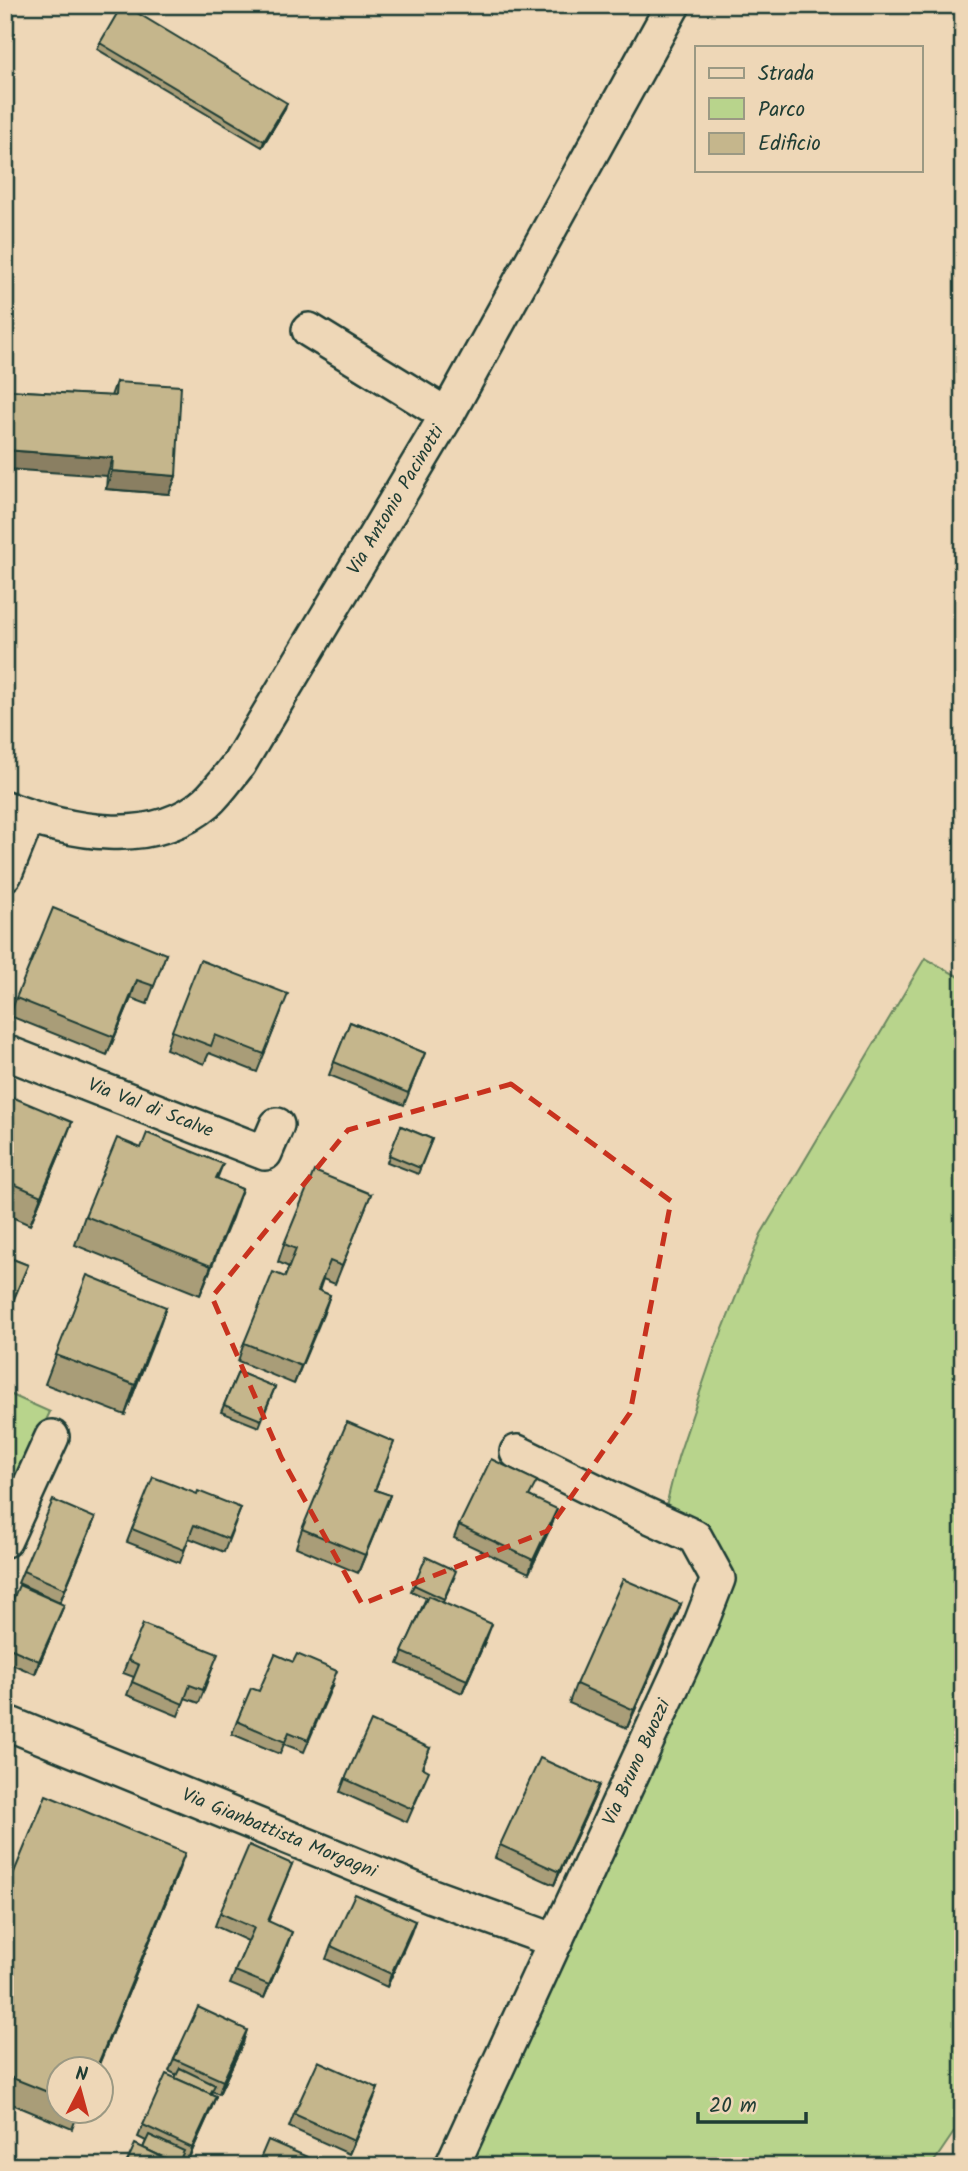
<svg xmlns="http://www.w3.org/2000/svg" width="968" height="2171" font-family="Kalam,sans-serif">
  <rect width="100%" height="100%" fill="#eed7b7"/>
  <filter id="ink" filterUnits="userSpaceOnUse"><feTurbulence type="fractalNoise" baseFrequency=".0143" numOctaves="2"/><feDisplacementMap in="SourceGraphic" scale="14" xChannelSelector="R" yChannelSelector="G"/><feConvolveMatrix kernelMatrix="1 2 1 2 8 2 1 2 1" color-interpolation-filters="sRGB"/></filter>
  <g filter="url(#ink)">
    <g fill="#b8d48c" stroke="#6c8860" stroke-width="2">
      <polygon points="925,958 963,979 963,2119 931,2166 468,2166 729,1574 665,1510 678,1457 713,1354 761,1234"/>
      <polygon points="5,1392 50,1412 5,1506"/>
    </g>
    <g fill="none" stroke-linecap="round" stroke-linejoin="round">
      <g stroke="#1f3d34" stroke-width="38">
        <g id="street">
          <polyline points="309,330 447,415"/>
          <path id="s1" d="M 5,808 C 67,832 152,850 207,802 C 219,791 229,776 239,764 L 447,415 L 673,5"/>
          <polyline points="5,874 28,817"/>
          <path id="s2" d="M 5,1052 L 265,1153 L 277,1125"/>
          <polyline points="5,1540 52,1437"/>
          <path id="s3" d="M 5,1722 L 432,1896 L 556,1941"/>
          <path id="s4" d="M 452,2166 L 699,1628 L 718,1579 L 695,1537 L 614,1500 L 517,1452"/>
        </g>
      </g>
      <use href="#street" stroke="#eed7b7" stroke-width="33"/>
    </g>
    <g fill="#a99d78" stroke="#1f3d34" stroke-width="2">
      <polygon points="100,43 285,109 262,147 97,49"/>
      <polygon points="116,382 176,476 169,494 106,489 107,476 6,390 111,396"/>
      <polygon points="166,954 147,1004 131,998 107,1055 10,1016 16,998"/>
      <polygon points="281,1012 257,1072 209,1053 204,1064 166,1049 172,1031"/>
      <polygon points="350,1022 425,1053 404,1105 329,1075"/>
      <polygon points="5,1094 61,1151 30,1225 5,1214"/>
      <polygon points="401,1126 432,1139 418,1174 387,1162"/>
      <polygon points="141,1148 223,1164 217,1179 242,1189 200,1295 75,1245 85,1216"/>
      <polygon points="371,1194 335,1284 323,1279 319,1291 330,1295 294,1384 238,1361 244,1343 285,1277 289,1267 278,1262 284,1244"/>
      <polygon points="5,1256 28,1265 5,1321"/>
      <polygon points="166,1307 125,1415 45,1384 56,1355"/>
      <polygon points="238,1372 275,1387 259,1427 221,1412"/>
      <polygon points="394,1442 375,1490 390,1495 358,1573 296,1547 302,1529"/>
      <polygon points="197,1494 241,1508 224,1552 189,1538 180,1563 127,1542 132,1529"/>
      <polygon points="531,1497 553,1522 529,1573 454,1538 459,1525"/>
      <polygon points="95,1518 60,1602 18,1583 23,1571"/>
      <polygon points="454,1578 443,1602 487,1637 462,1693 398,1664 426,1598 411,1591 414,1585"/>
      <polygon points="681,1604 674,1622 627,1728 569,1703 576,1684"/>
      <polygon points="64,1605 35,1674 5,1661 5,1618"/>
      <polygon points="128,1660 213,1667 199,1703 185,1698 178,1716 127,1695 134,1677 123,1673"/>
      <polygon points="333,1684 304,1752 284,1744 280,1754 232,1734 237,1721 259,1691"/>
      <polygon points="430,1748 422,1768 424,1783 407,1822 340,1792 345,1779"/>
      <polygon points="599,1785 594,1798 554,1885 495,1858 500,1845"/>
      <polygon points="292,1864 268,1922 287,1945 264,1998 230,1984 248,1941 215,1926 220,1913"/>
      <polygon points="177,1875 97,2069 60,2069 60,2111 79,2111 72,2129 5,2101 5,1894"/>
      <polygon points="415,1921 387,1987 326,1959 331,1946"/>
      <polygon points="243,2043 219,2094 212,2091 211,2094 216,2096 211,2109 188,2160 182,2157 178,2165 143,2148 146,2141 138,2137 143,2125 177,2075 169,2071 174,2059"/>
      <polygon points="378,2088 349,2154 289,2127 294,2114"/>
    </g>
    <g fill="#8a7f62" stroke="#1f3d34" stroke-width="2">
      <polygon points="287,103 285,109 262,147 264,141"/>
      <polygon points="5,450 113,458 107,476 5,469"/>
      <polygon points="112,471 176,476 169,494 106,489"/>
      <polygon points="137,980 131,998 107,1055 114,1037"/>
      <polygon points="72,1122 61,1151 30,1225 41,1196"/>
      <polygon points="242,1189 232,1218 200,1295 211,1266"/>
      <polygon points="330,1295 324,1313 294,1384 301,1366"/>
      <polygon points="166,1307 156,1336 125,1415 135,1385"/>
      <polygon points="390,1495 383,1513 358,1573 365,1555"/>
      <polygon points="557,1509 553,1522 529,1573 533,1560"/>
      <polygon points="95,1518 90,1531 60,1602 65,1589"/>
      <polygon points="681,1604 674,1622 627,1728 634,1710"/>
      <polygon points="64,1605 59,1617 35,1674 39,1661"/>
      <polygon points="492,1624 487,1637 462,1693 467,1680"/>
      <polygon points="599,1785 594,1798 554,1885 559,1872"/>
      <polygon points="185,1853 177,1875 97,2069 96,2069"/>
      <polygon points="415,1921 411,1933 387,1987 391,1974"/>
      <polygon points="292,1932 287,1945 264,1998 269,1985"/>
      <polygon points="247,2030 243,2043 219,2094 223,2081"/>
      <polygon points="378,2088 373,2101 349,2154 354,2141"/>
      <polygon points="216,2096 211,2109 188,2160 192,2148"/>
    </g>
    <g fill="#c5b68c" stroke="#1f3d34" stroke-width="2">
      <polygon points="122,5 124,5 287,103 264,141 100,43"/>
      <polygon points="5,376 7,376 6,390 115,396 116,382 181,386 176,476 112,471 113,458 5,450"/>
      <polygon points="53,908 166,954 154,986 137,980 114,1037 16,998"/>
      <polygon points="200,960 288,994 264,1054 215,1035 211,1046 172,1031"/>
      <polygon points="350,1022 425,1053 408,1093 334,1062"/>
      <polygon points="5,1094 72,1122 41,1196 5,1180"/>
      <polygon points="401,1126 432,1139 420,1168 389,1155"/>
      <polygon points="147,1133 223,1164 216,1178 242,1189 211,1266 85,1216 117,1138 141,1148"/>
      <polygon points="314,1171 371,1194 342,1266 330,1261 318,1290 330,1295 301,1366 244,1343 273,1272 285,1277 296,1249 284,1244"/>
      <polygon points="5,1256 28,1265 10,1307 5,1305"/>
      <polygon points="87,1275 166,1307 135,1385 56,1355"/>
      <polygon points="238,1372 275,1387 261,1420 224,1405"/>
      <polygon points="347,1422 394,1442 375,1490 390,1495 365,1555 302,1529"/>
      <polygon points="491,1459 537,1481 529,1496 557,1509 533,1560 459,1525"/>
      <polygon points="153,1477 197,1494 198,1491 241,1508 228,1539 194,1525 184,1550 132,1529"/>
      <polygon points="53,1500 95,1518 65,1589 23,1571"/>
      <polygon points="426,1557 456,1571 444,1599 414,1585"/>
      <polygon points="623,1579 681,1604 634,1710 576,1684"/>
      <polygon points="19,1585 64,1605 39,1661 5,1646 5,1618"/>
      <polygon points="428,1596 492,1624 467,1680 402,1652"/>
      <polygon points="143,1624 218,1654 203,1690 190,1685 183,1704 132,1682 139,1665 128,1660"/>
      <polygon points="275,1654 293,1662 297,1654 337,1671 308,1740 289,1732 285,1742 237,1721 251,1688 259,1691"/>
      <polygon points="371,1721 430,1748 422,1767 429,1771 412,1809 345,1779"/>
      <polygon points="540,1758 599,1785 559,1872 500,1845"/>
      <polygon points="46,1795 185,1853 96,2069 60,2069 60,2097 5,2075 5,1894"/>
      <polygon points="249,1845 292,1864 268,1921 292,1932 269,1985 235,1971 254,1928 220,1913"/>
      <polygon points="355,1894 415,1921 391,1974 331,1946"/>
      <polygon points="198,2007 247,2030 223,2081 174,2059"/>
      <polygon points="318,2061 378,2088 354,2141 294,2114"/>
      <polygon points="180,2068 215,2085 210,2094 175,2078"/>
      <polygon points="166,2074 216,2096 192,2148 143,2125"/>
      <polygon points="149,2135 184,2151 178,2164 143,2148"/>
      <polygon points="268,2140 328,2166 257,2166"/>
      <polygon points="135,2144 181,2166 125,2166"/>
    </g>
  </g>
  <path fill="none" stroke="#c8321e" stroke-width="5" stroke-dasharray="14 9" stroke-linejoin="round" d="M 511,1084 L 671,1201 L 630,1413 L 547,1531 L 362,1604 L 281,1457 L 212,1297 L 348,1130 Z"/>
  <g text-anchor="middle" dominant-baseline="central" stroke-width="5" stroke-linejoin="round" paint-order="stroke">
    <g font-size="19" fill="#1f3d34" stroke="#eed7b7">
      <text stroke="none"><textPath href="#s1" startOffset="569">Via Antonio Pacinotti</textPath></text>
      <text stroke="none"><textPath href="#s2" startOffset="156">Via Val di Scalve</textPath></text>
      <text stroke="none"><textPath href="#s4" startOffset="444">Via Bruno Buozzi</textPath></text>
      <text stroke="none"><textPath href="#s3" startOffset="296">Via Gianbattista Morgagni</textPath></text>
    </g>
  </g>
  <rect width="968" height="2171" fill="none" stroke="#eed7b7" stroke-width="28"/>
  <rect x="14" y="14" width="940" height="2143" fill="none" stroke="#1f3d34" stroke-width="2.5" filter="url(#ink)"/>
  <rect x="695" y="46" width="228" height="126" fill="#eed7b7" stroke="#9b9983" stroke-width="2"/>
  <rect x="709" y="68" width="35" height="10" fill="#eed7b7" stroke="#9b9983" stroke-width="2"/>
  <text x="758" y="80" font-size="21" fill="#1f3d34">Strada</text>
  <rect x="709" y="98" width="35" height="21" fill="#b8d48c" stroke="#9b9983" stroke-width="2"/>
  <text x="758" y="116" font-size="21" fill="#1f3d34">Parco</text>
  <rect x="709" y="133" width="35" height="21" fill="#c5b68c" stroke="#9b9983" stroke-width="2"/>
  <text x="758" y="150" font-size="21" fill="#1f3d34">Edificio</text>
  <g transform="translate(80 2090) rotate(6)"><circle r="33" fill="#eed7b7" stroke="#9b9983" stroke-width="2"/>
  <path d="M0-5L12 26L0 18L-12 26Z" fill="#c8321e"/>
  <text y="-10" font-size="19" font-weight="bold" text-anchor="middle" fill="#1f3d34">N</text>
  </g>
  <path d="M698 2112v10h108v-10" fill="none" stroke="#1f3d34" stroke-width="3.5"/>
  <text x="709" y="2112" font-size="21" fill="#1f3d34" stroke="#eed7b7" stroke-width="5" paint-order="stroke">20 m</text>
</svg>
